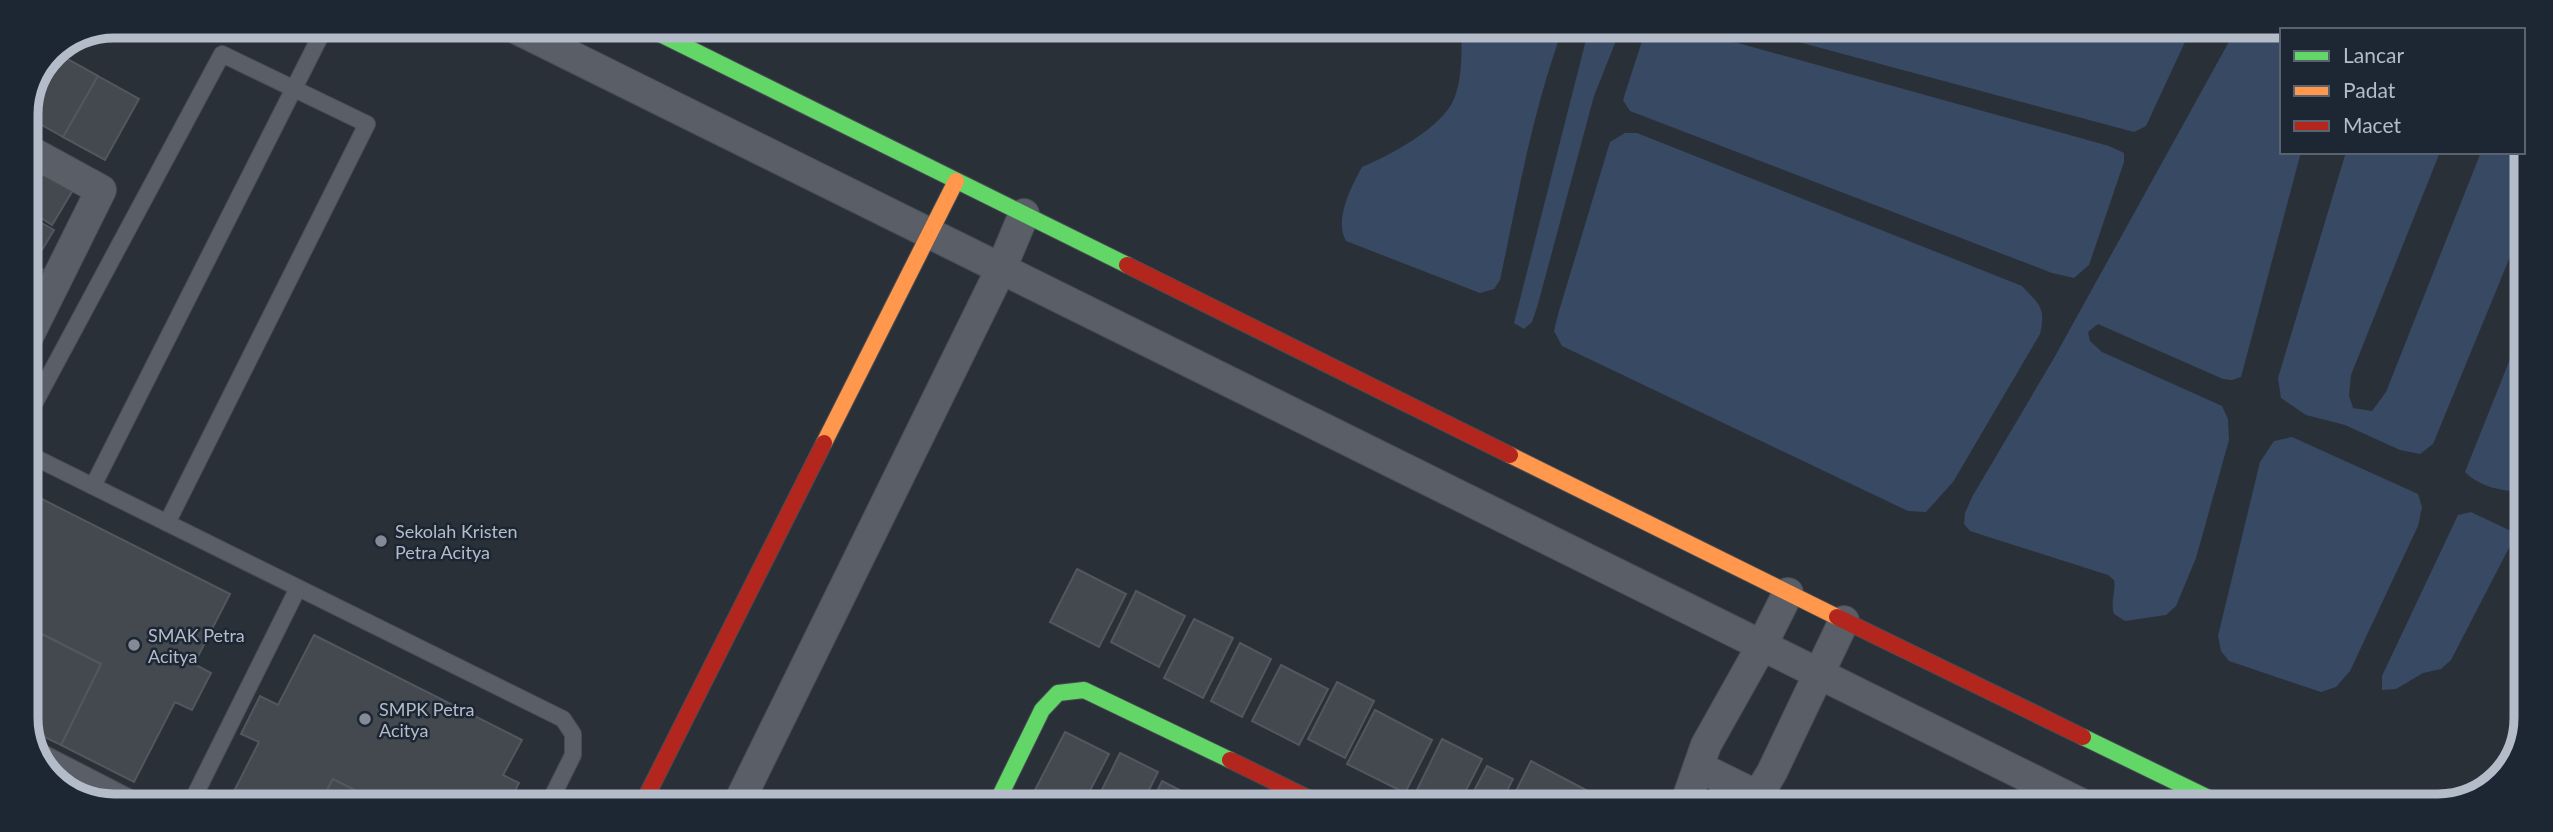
<svg xmlns="http://www.w3.org/2000/svg" width="2553" height="832" font-family="Lato,sans-serif">
  <rect width="100%" height="100%" fill="#2a3038"/>
  <g fill="#384963">
    <path d="M 1462,28 L 1563,28 C 1533,110 1518,195 1500,280 L 1494,289 L 1480,293 L 1346,241 C 1334,220 1351,187 1362,167 C 1389,156 1443,127 1454,99 C 1463,78 1461,51 1462,28 Z"/>
    <polygon points="1589,28 1621,28 1594,96 1538,304 1532,322 1524,329 1514,323"/>
    <polygon points="1746,28 2191,29 2146,126 2134,132"/>
    <path d="M 2236,29 L 2339,29 L 2282,30 L 2282,152 L 2301,152 L 2241,377 L 2232,380 L 2223,379 L 2098,324 L 2088,332 L 2090,341 L 2102,352 L 2222,406 L 2228,419 L 2229,440 L 2196,558 L 2176,606 L 2166,615 L 2125,621 L 2114,614 C 2110,603 2116,592 2114,580 L 2108,575 L 1970,531 L 1964,524 L 1965,513 L 1972,497 L 2054,358 Z"/>
    <polygon points="1665,32 1738,43 2109,146 2124,153 2124,162 2089,265 2074,278 2052,273 1630,111 1623,100 1642,41 1652,34"/>
    <polygon points="2523,99 2527,108 2526,218 2433,444 2420,454 2400,450 2345,425 2306,415 2281,398 2278,378 2346,152 2440,152 2351,375 2349,396 2353,408 2372,411 2386,392 2481,152 2523,152"/>
    <path d="M 1625,133 L 1637,133 L 2022,286 C 2040,305 2046,308 2040,334 L 1953,482 L 1926,512 L 1908,511 L 1562,346 L 1554,331 L 1559,311 L 1610,142 Z"/>
    <path d="M 2526,319 L 2525,492 C 2503,491 2481,488 2465,472 Z"/>
    <polygon points="2292,437 2418,494 2422,507 2418,526 2350,671 2336,687 2321,692 2229,661 2221,651 2218,636 2260,462 2274,441"/>
    <polygon points="2471,512 2511,531 2512,542 2451,660 2441,669 2423,673 2396,689 2382,690 2382,676 2458,515"/>
  </g>
  <g fill="#444950" stroke="#52575f" stroke-width="2">
    <polygon points="55,52 98,76 63,137 26,116 43,74"/>
    <polygon points="98,76 139,99 105,160 63,137"/>
    <polygon points="26,161 37,168 26,186"/>
    <polygon points="37,168 73,190 52,225 26,208 26,186"/>
    <polygon points="26,214 54,230 34,263 26,258"/>
    <polygon points="49,268 26,308 26,275"/>
    <polygon points="26,491 230,594 194,664 211,673 192,710 175,702 134,782 61,745 101,664 26,626"/>
    <polygon points="1077,569 1126,594 1099,647 1050,622"/>
    <polygon points="1136,591 1185,616 1159,667 1111,642"/>
    <polygon points="1194,619 1233,638 1203,698 1164,678"/>
    <polygon points="26,626 101,664 61,745 28,729 26,724"/>
    <polygon points="314,635 522,740 503,775 519,783 509,803 380,803 333,779 320,803 228,803 259,742 241,734 260,696 278,705"/>
    <polygon points="1240,643 1271,659 1242,717 1211,701"/>
    <polygon points="1281,665 1328,689 1299,745 1252,721"/>
    <polygon points="1337,682 1374,701 1345,758 1308,739"/>
    <polygon points="1375,710 1432,740 1405,793 1347,764"/>
    <polygon points="1065,732 1109,754 1083,804 1063,804 1035,790"/>
    <polygon points="1442,739 1482,759 1459,804 1416,804 1411,802"/>
    <polygon points="1120,753 1158,772 1142,804 1095,804"/>
    <polygon points="1531,761 1586,790 1579,805 1509,805"/>
    <polygon points="1487,766 1513,779 1500,805 1467,804"/>
    <polygon points="333,779 380,803 320,803"/>
    <polygon points="1162,781 1199,800 1197,804 1151,804"/>
    <polygon points="1586,790 1617,805 1579,805"/>
  </g>
  <g fill="none" stroke-linecap="round" stroke-linejoin="round">
    <g stroke="#484c53" stroke-width="18">
      <g id="lane">
        <polyline points="26,419 222,54 367,124 167,523"/>
        <polyline points="26,453 563,719 573,734 573,755 549,803"/>
        <polyline points="93,486 325,27"/>
        <polyline points="37,750 140,803"/>
        <polyline points="191,803 298,588"/>
      </g>
    </g>
    <g stroke="#484c53" stroke-width="32">
      <g id="street">
        <polyline points="513,27 2084,805"/>
        <polyline points="26,149 101,190 26,341"/>
        <polyline points="1699,767 1758,796"/>
        <polyline points="738,804 1001,269 1024,214"/>
        <polyline points="1685,805 1706,745 1761,647 1788,593"/>
        <polyline points="1752,805 1772,772 1844,621"/>
      </g>
    </g>
    <g stroke="#484c53" stroke-width="18">
      <g id="fast">
        <polyline points="646,27 1127,265"/>
        <polyline points="2083,737 2223,805"/>
        <polyline points="996,804 1042,710 1058,693 1084,690 1230,760"/>
      </g>
    </g>
    <g stroke="#484c53" stroke-width="18">
      <g id="slow">
        <polyline points="824,443 956,181"/>
        <polyline points="1510,455 1837,617"/>
      </g>
    </g>
    <g stroke="#484c53" stroke-width="18">
      <g id="jam">
        <polyline points="1127,265 1510,455"/>
        <polyline points="1837,617 2083,737"/>
        <polyline points="1230,760 1320,804"/>
        <polyline points="643,803 824,443"/>
      </g>
    </g>
    <use href="#lane" stroke="#5a5e66" stroke-width="16"/>
    <use href="#street" stroke="#5a5e66" stroke-width="30"/>
    <use href="#fast" stroke="#63d668" stroke-width="16"/>
    <use href="#slow" stroke="#ff974d" stroke-width="16"/>
    <use href="#jam" stroke="#b3261e" stroke-width="16"/>
  </g>
  <g fill="#848b96" stroke="#1d2633" stroke-width="2.5">
    <circle cx="381" cy="541" r="7"/>
    <circle cx="134" cy="645" r="7"/>
    <circle cx="365" cy="719" r="7"/>
  </g>
  <g text-anchor="middle" dominant-baseline="central" stroke-width="5" stroke-linejoin="round" paint-order="stroke">
    <g font-size="18" fill="#b4bcc9" stroke="#1d2633" text-anchor="start">
      <text x="395" y="531">Sekolah Kristen<tspan x="395" dy="21">Petra Acitya</tspan></text>
      <text x="148" y="635">SMAK Petra<tspan x="148" dy="21">Acitya</tspan></text>
      <text x="379" y="709">SMPK Petra<tspan x="379" dy="21">Acitya</tspan></text>
    </g>
  </g>
  <path d="M0 0H2553V832H0ZM114 38H2438A76 76 0 0 1 2514 114V718A76 76 0 0 1 2438 794H114A76 76 0 0 1 38 718V114A76 76 0 0 1 114 38Z" fill="#1d2633" fill-rule="evenodd"/>
  <path fill="none" stroke="#b4bcc9" stroke-width="9" d="M114 38H2438A76 76 0 0 1 2514 114V718A76 76 0 0 1 2438 794H114A76 76 0 0 1 38 718V114A76 76 0 0 1 114 38Z"/>
  <rect x="2280" y="28" width="245" height="126" fill="#1d2633" stroke="#59626f" stroke-width="2"/>
  <rect x="2294" y="51" width="35" height="10" fill="#63d668" stroke="#59626f" stroke-width="2"/>
  <text x="2343" y="63" font-size="21" fill="#b4bcc9">Lancar</text>
  <rect x="2294" y="86" width="35" height="10" fill="#ff974d" stroke="#59626f" stroke-width="2"/>
  <text x="2343" y="98" font-size="21" fill="#b4bcc9">Padat</text>
  <rect x="2294" y="121" width="35" height="10" fill="#b3261e" stroke="#59626f" stroke-width="2"/>
  <text x="2343" y="133" font-size="21" fill="#b4bcc9">Macet</text>
</svg>
